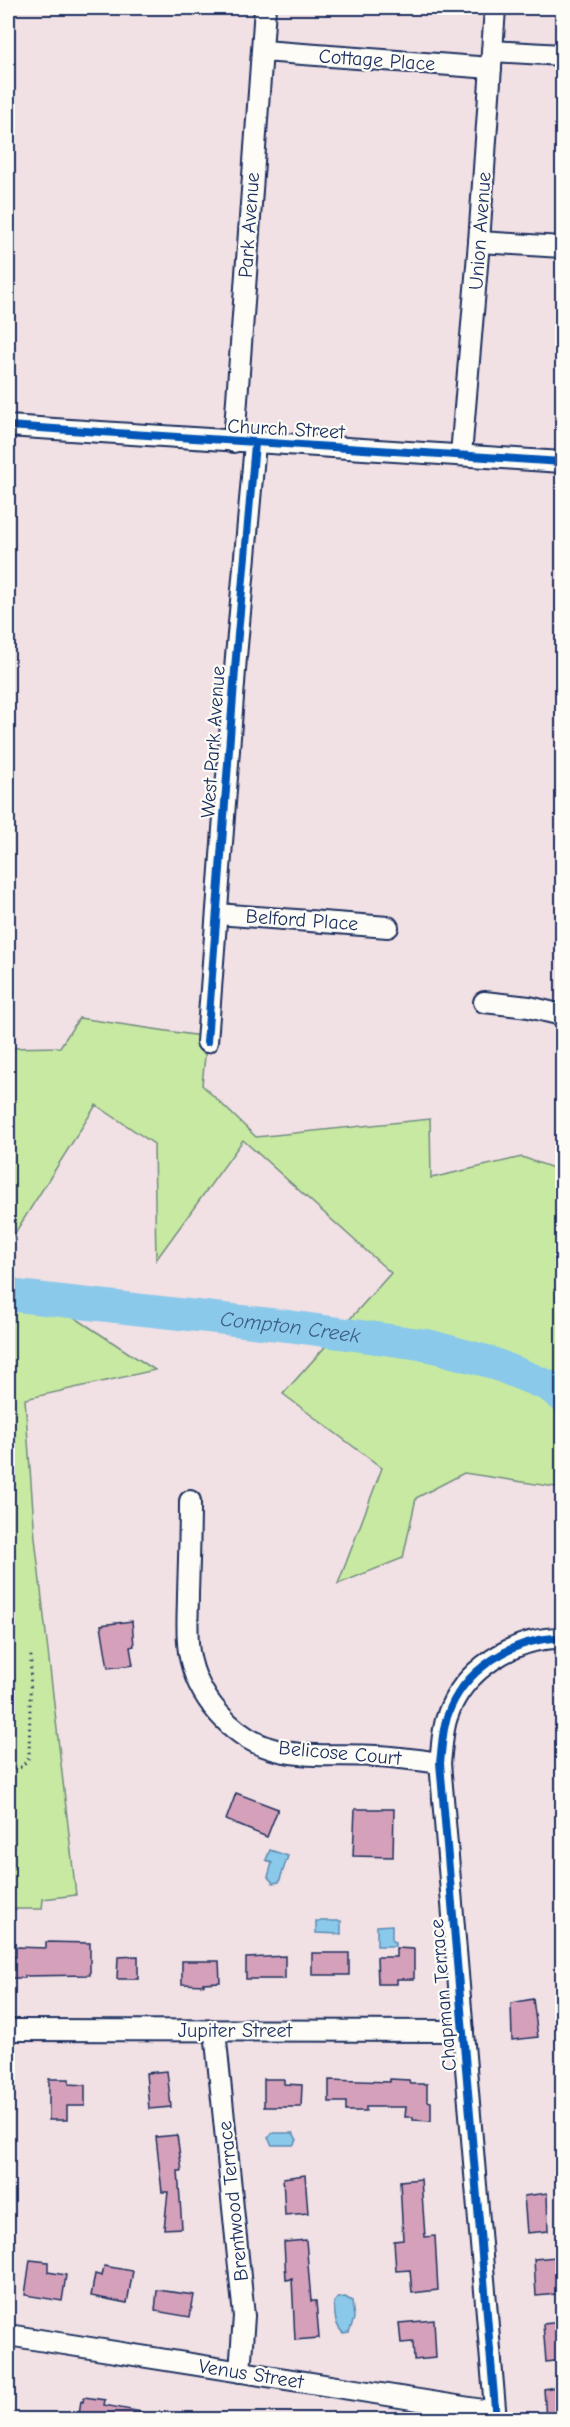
<svg xmlns="http://www.w3.org/2000/svg" width="570" height="2427" font-family="'Comic Neue',sans-serif">
  <rect width="100%" height="100%" fill="#f1e0e4"/>
  <filter id="ink" filterUnits="userSpaceOnUse"><feTurbulence type="fractalNoise" baseFrequency=".0167" numOctaves="2"/><feDisplacementMap in="SourceGraphic" scale="12" xChannelSelector="R" yChannelSelector="G"/><feConvolveMatrix kernelMatrix="1 2 1 2 8 2 1 2 1" color-interpolation-filters="sRGB"/></filter>
  <g filter="url(#ink)">
    <g fill="#c8e9a1" stroke="#728c80" stroke-width="1.5">
      <polygon points="79,1018 207,1037 202,1085 256,1137 430,1119 431,1178 522,1157 562,1171 562,1488 464,1473 416,1498 403,1558 338,1584 382,1468 283,1394 391,1273 243,1140 156,1260 154,1144 96,1105 8,1244 8,1048 60,1047"/>
      <polygon points="8,1274 155,1370 25,1399 35,1538 76,1895 43,1899 42,1909 8,1909"/>
    </g>
    <g fill="#8ac9ea" stroke="#5e8bb2" stroke-width="1.5">
      <polygon points="270,1850 288,1856 279,1882 273,1883 268,1877 272,1863 266,1860"/>
      <polygon points="316,1921 341,1921 341,1934 316,1933"/>
      <polygon points="392,1925 392,1941 395,1942 395,1946 377,1946 377,1926"/>
      <polygon points="272,2133 293,2133 297,2140 293,2145 272,2145 268,2138"/>
      <path d="M 345,2297 L 352,2301 L 354,2319 L 349,2332 L 343,2333 C 334,2324 335,2314 334,2302 L 338,2298 Z"/>
    </g>
    <g fill="none" stroke-linecap="round" stroke-linejoin="round">
      <path stroke="#8ac9ea" stroke-width="32" id="s1" d="M 8,1295 L 288,1326 L 427,1345 L 490,1362 L 549,1386 L 562,1396"/>
    </g>
    <g fill="#d5a0b9" stroke="#1b2f5e" stroke-width="1.5">
      <polygon points="132,1621 134,1646 130,1647 133,1665 108,1668 101,1625"/>
      <polygon points="236,1793 278,1809 267,1837 226,1820"/>
      <polygon points="355,1809 394,1809 393,1857 353,1856"/>
      <polygon points="46,1942 90,1943 90,1975 25,1976 25,1978 8,1978 8,1957 16,1957 16,1947 46,1948"/>
      <polygon points="396,1948 414,1949 414,1979 397,1979 397,1984 378,1984 377,1957 396,1957"/>
      <rect x="312" y="1953" width="37" height="22"/>
      <polygon points="138,1956 138,1979 117,1979 118,1957"/>
      <polygon points="285,1956 285,1979 246,1979 246,1958"/>
      <polygon points="182,1961 219,1961 220,1982 203,1983 204,1985 182,1984"/>
      <polygon points="533,1999 538,2037 512,2040 511,2003"/>
      <polygon points="167,2071 171,2107 149,2109 146,2073"/>
      <polygon points="49,2079 69,2079 69,2084 85,2085 85,2106 67,2106 67,2120 49,2120"/>
      <polygon points="264,2079 284,2079 284,2084 302,2085 301,2107 264,2107"/>
      <polygon points="390,2079 409,2080 410,2084 427,2084 427,2101 431,2102 431,2121 413,2120 413,2117 405,2117 406,2107 366,2107 366,2111 346,2111 346,2102 329,2102 329,2080 390,2082"/>
      <polygon points="177,2135 182,2171 178,2171 182,2228 164,2229 168,2192 162,2192 156,2137"/>
      <polygon points="305,2175 308,2213 285,2215 283,2178"/>
      <polygon points="421,2179 425,2237 435,2236 438,2290 412,2293 410,2270 396,2271 394,2241 403,2240 400,2181"/>
      <polygon points="547,2193 548,2231 527,2233 524,2196"/>
      <polygon points="306,2240 311,2301 316,2301 319,2338 295,2340 292,2279 286,2280 284,2242"/>
      <polygon points="556,2257 557,2276 562,2276 562,2291 558,2292 558,2294 536,2296 534,2259"/>
      <polygon points="30,2260 48,2262 48,2272 66,2275 62,2301 25,2295"/>
      <polygon points="104,2266 133,2271 127,2303 91,2296 95,2274 102,2276"/>
      <polygon points="157,2290 194,2295 190,2317 155,2311"/>
      <polygon points="434,2320 436,2358 414,2360 413,2342 401,2343 399,2323"/>
      <polygon points="562,2322 562,2360 546,2362 543,2324"/>
      <polygon points="562,2386 562,2420 546,2420 544,2389"/>
      <polygon points="84,2397 105,2400 104,2405 142,2412 141,2420 78,2420 81,2401 83,2402"/>
    </g>
    <g fill="none" stroke-linecap="round" stroke-linejoin="round">
      <g stroke="#1b2f5e" stroke-width="24">
        <g id="street">
          <polyline points="263,51 491,68"/>
          <polyline points="492,51 562,55"/>
          <polyline points="479,242 562,247"/>
          <polyline points="8,426 562,462"/>
          <polyline points="234,442 265,8"/>
          <polyline points="461,455 479,242 495,8"/>
          <polyline points="217,914 388,927"/>
          <polyline points="484,1002 529,1007 562,1015"/>
          <polyline points="207,1042 236,657 255,444"/>
          <path d="M 190,1501 C 190,1532 189,1562 188,1593 C 188,1612 186,1633 189,1652 C 196,1696 232,1739 276,1750 C 308,1758 344,1754 376,1756 C 398,1757 419,1760 440,1763"/>
          <polyline points="8,2030 463,2031"/>
          <polyline points="215,2031 244,2316 240,2372"/>
          <polyline points="8,2335 495,2412"/>
          <path d="M 496,2420 L 440,1763 C 442,1748 442,1731 447,1717 C 462,1670 515,1637 562,1638"/>
        </g>
      </g>
      <polyline stroke="#1b2f5e" stroke-width="3" stroke-dasharray="1.5 4.5" stroke-linecap="butt" points="8,1768 22,1767 29,1757 31,1653"/>
      <use href="#street" stroke="#fdfcf7" stroke-width="20"/>
      <g stroke="#fdfcf7" stroke-width="11">
        <g id="cycleway">
          <polyline points="8,426 562,462"/>
          <polyline points="207,1042 236,657 255,444"/>
          <path d="M 496,2420 L 440,1763 C 442,1748 442,1731 447,1717 C 462,1670 515,1637 562,1638"/>
        </g>
      </g>
      <use href="#cycleway" stroke="#0057b8" stroke-width="8"/>
    </g>
  </g>
  <g text-anchor="middle" dominant-baseline="central" stroke-width="4.5" stroke-linejoin="round" paint-order="stroke">
    <g font-size="20" fill="#1b2f5e" stroke="#fdfcf7">
      <text transform="translate(377 60) rotate(4)">Cottage Place</text>
      <text transform="translate(249 225) rotate(-86)">Park Avenue</text>
      <text transform="translate(480 231) rotate(-86)">Union Avenue</text>
      <text transform="translate(286 429) rotate(3)">Church Street</text>
      <text transform="translate(213 742) rotate(-86)">West Park Avenue</text>
      <text transform="translate(302 920) rotate(4)">Belford Place</text>
      <text transform="translate(340 1753) rotate(5)">Belicose Court</text>
      <text transform="translate(443 1995) rotate(-95)">Chapman Terrace</text>
      <text x="235" y="2030">Jupiter Street</text>
      <text transform="translate(233 2201) rotate(-96)">Brentwood Terrace</text>
      <text transform="translate(251 2374) rotate(9)">Venus Street</text>
    </g>
    <g font-size="21" font-style="italic" fill="#3c5d88" stroke="#fdfcf7">
      <text stroke="none"><textPath href="#s1" startOffset="284">Compton Creek</textPath></text>
    </g>
  </g>
  <rect width="570" height="2427" fill="none" stroke="#fdfcf7" stroke-width="30"/>
  <rect x="15" y="15" width="540" height="2397" fill="none" stroke="#1b2f5e" stroke-width="2" filter="url(#ink)"/>
</svg>
